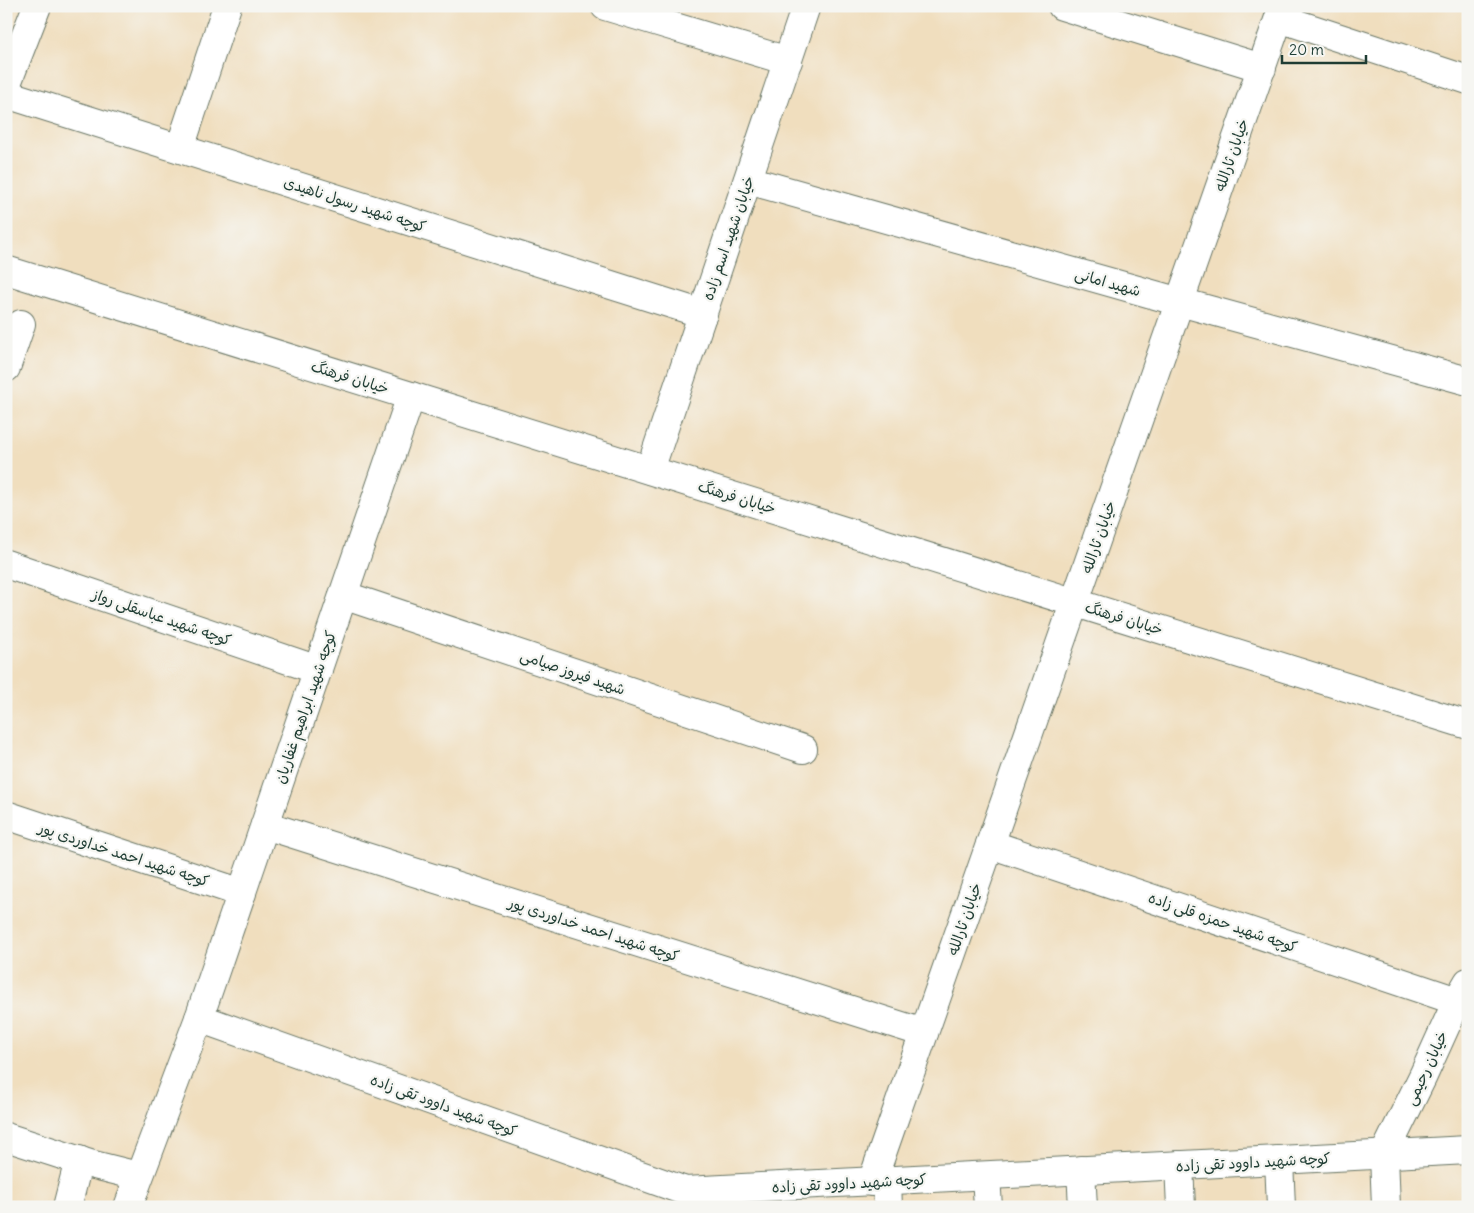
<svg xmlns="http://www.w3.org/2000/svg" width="1474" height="1213" font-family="Delius,'Playpen Sans Arabic',sans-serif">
  <rect width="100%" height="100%" fill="#f6f6f2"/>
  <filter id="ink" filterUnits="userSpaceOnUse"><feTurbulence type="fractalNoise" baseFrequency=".02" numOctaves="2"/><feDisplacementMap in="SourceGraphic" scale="10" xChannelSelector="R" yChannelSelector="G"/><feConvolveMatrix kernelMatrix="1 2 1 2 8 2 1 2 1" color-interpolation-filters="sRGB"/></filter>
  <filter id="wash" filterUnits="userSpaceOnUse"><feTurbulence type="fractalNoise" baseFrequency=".0096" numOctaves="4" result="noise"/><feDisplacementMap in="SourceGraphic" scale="20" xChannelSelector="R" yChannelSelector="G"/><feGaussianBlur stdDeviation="1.12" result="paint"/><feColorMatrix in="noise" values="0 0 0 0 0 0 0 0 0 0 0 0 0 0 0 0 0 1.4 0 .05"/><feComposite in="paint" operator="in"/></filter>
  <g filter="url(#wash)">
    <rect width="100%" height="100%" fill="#f0debe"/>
  </g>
  <g filter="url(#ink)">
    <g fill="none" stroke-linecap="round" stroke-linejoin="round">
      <g stroke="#687564" stroke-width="30">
        <g id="minor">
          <polyline points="605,6 788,61"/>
          <polyline points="1062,6 1262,68"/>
          <polyline points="1279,18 1468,80"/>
          <polyline points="6,86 37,6"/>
          <polyline points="6,94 703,314"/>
          <polyline points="180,148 227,6"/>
          <polyline points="748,180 1180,302 1468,381"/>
          <polyline points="6,270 1468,725"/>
          <polyline points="6,368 21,324"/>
          <polyline points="650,470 806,6"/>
          <polyline points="6,564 318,670"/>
          <polyline points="343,595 803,749"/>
          <polyline points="6,815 242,893"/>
          <polyline points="265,825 924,1033"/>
          <polyline points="990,844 1457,1001"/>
          <polyline points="199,1018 685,1191 1468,1150"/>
          <polyline points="6,1137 90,1164 138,1176"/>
          <polyline points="1279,1160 1281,1207"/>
          <polyline points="1179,1165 1181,1207"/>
          <polyline points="1081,1170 1083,1207"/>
          <polyline points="986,1176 988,1207"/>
          <polyline points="887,1181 888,1207"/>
          <polyline points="872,1182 1283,6"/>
          <polyline points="67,1207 79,1160"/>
          <polyline points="128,1207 199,1018 411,396"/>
          <polyline points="1386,1207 1384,1155 1423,1076 1457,1001 1468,982"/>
        </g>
      </g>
      <use href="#minor" stroke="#fff" stroke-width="28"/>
    </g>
  </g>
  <g text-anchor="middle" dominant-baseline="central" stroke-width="4.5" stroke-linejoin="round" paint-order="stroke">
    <g font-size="15" fill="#1f3d34" stroke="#f6f6f2">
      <text transform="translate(1231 155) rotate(-71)">خیابان ثارالله</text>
      <text transform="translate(355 204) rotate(18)">کوچه شهید رسول ناهیدی</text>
      <text transform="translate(728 238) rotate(-71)">خیابان شهید اسم زاده</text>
      <text transform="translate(1108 282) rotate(16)">شهید امانی</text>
      <text transform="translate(350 377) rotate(17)">خیابان فرهنگ</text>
      <text transform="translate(737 497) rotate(17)">خیابان فرهنگ</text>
      <text transform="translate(1098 537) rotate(-71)">خیابان ثارالله</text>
      <text transform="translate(162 617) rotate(19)">کوچه شهید عباسقلی رواز</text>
      <text transform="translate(1124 618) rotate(17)">خیابان فرهنگ</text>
      <text transform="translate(573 672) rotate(19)">شهید فیروز صیامی</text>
      <text transform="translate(305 707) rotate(-71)">کوچه شهید ابراهیم غفاریان</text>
      <text transform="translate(124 854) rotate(18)">کوچه شهید احمد خداوردی پور</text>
      <text transform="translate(964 919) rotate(-71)">خیابان ثارالله</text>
      <text transform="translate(1223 922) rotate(19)">کوچه شهید حمزه قلی زاده</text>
      <text transform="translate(594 929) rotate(18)">کوچه شهید احمد خداوردی پور</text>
      <text transform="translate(1426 1068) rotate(-65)">خیابان رحیمی</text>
      <text transform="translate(444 1105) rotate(20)">کوچه شهید داوود تقی زاده</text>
      <text transform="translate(1253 1162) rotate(-3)">کوچه شهید داوود تقی زاده</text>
      <text transform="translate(849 1183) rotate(-3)">کوچه شهید داوود تقی زاده</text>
    </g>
  </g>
  <rect width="1474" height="1213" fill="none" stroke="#f6f6f2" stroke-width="25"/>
  <path d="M1282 55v8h84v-8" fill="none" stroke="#1f3d34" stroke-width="2.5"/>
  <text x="1289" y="55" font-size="15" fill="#1f3d34" stroke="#f6f6f2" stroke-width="4" paint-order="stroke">20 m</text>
</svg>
